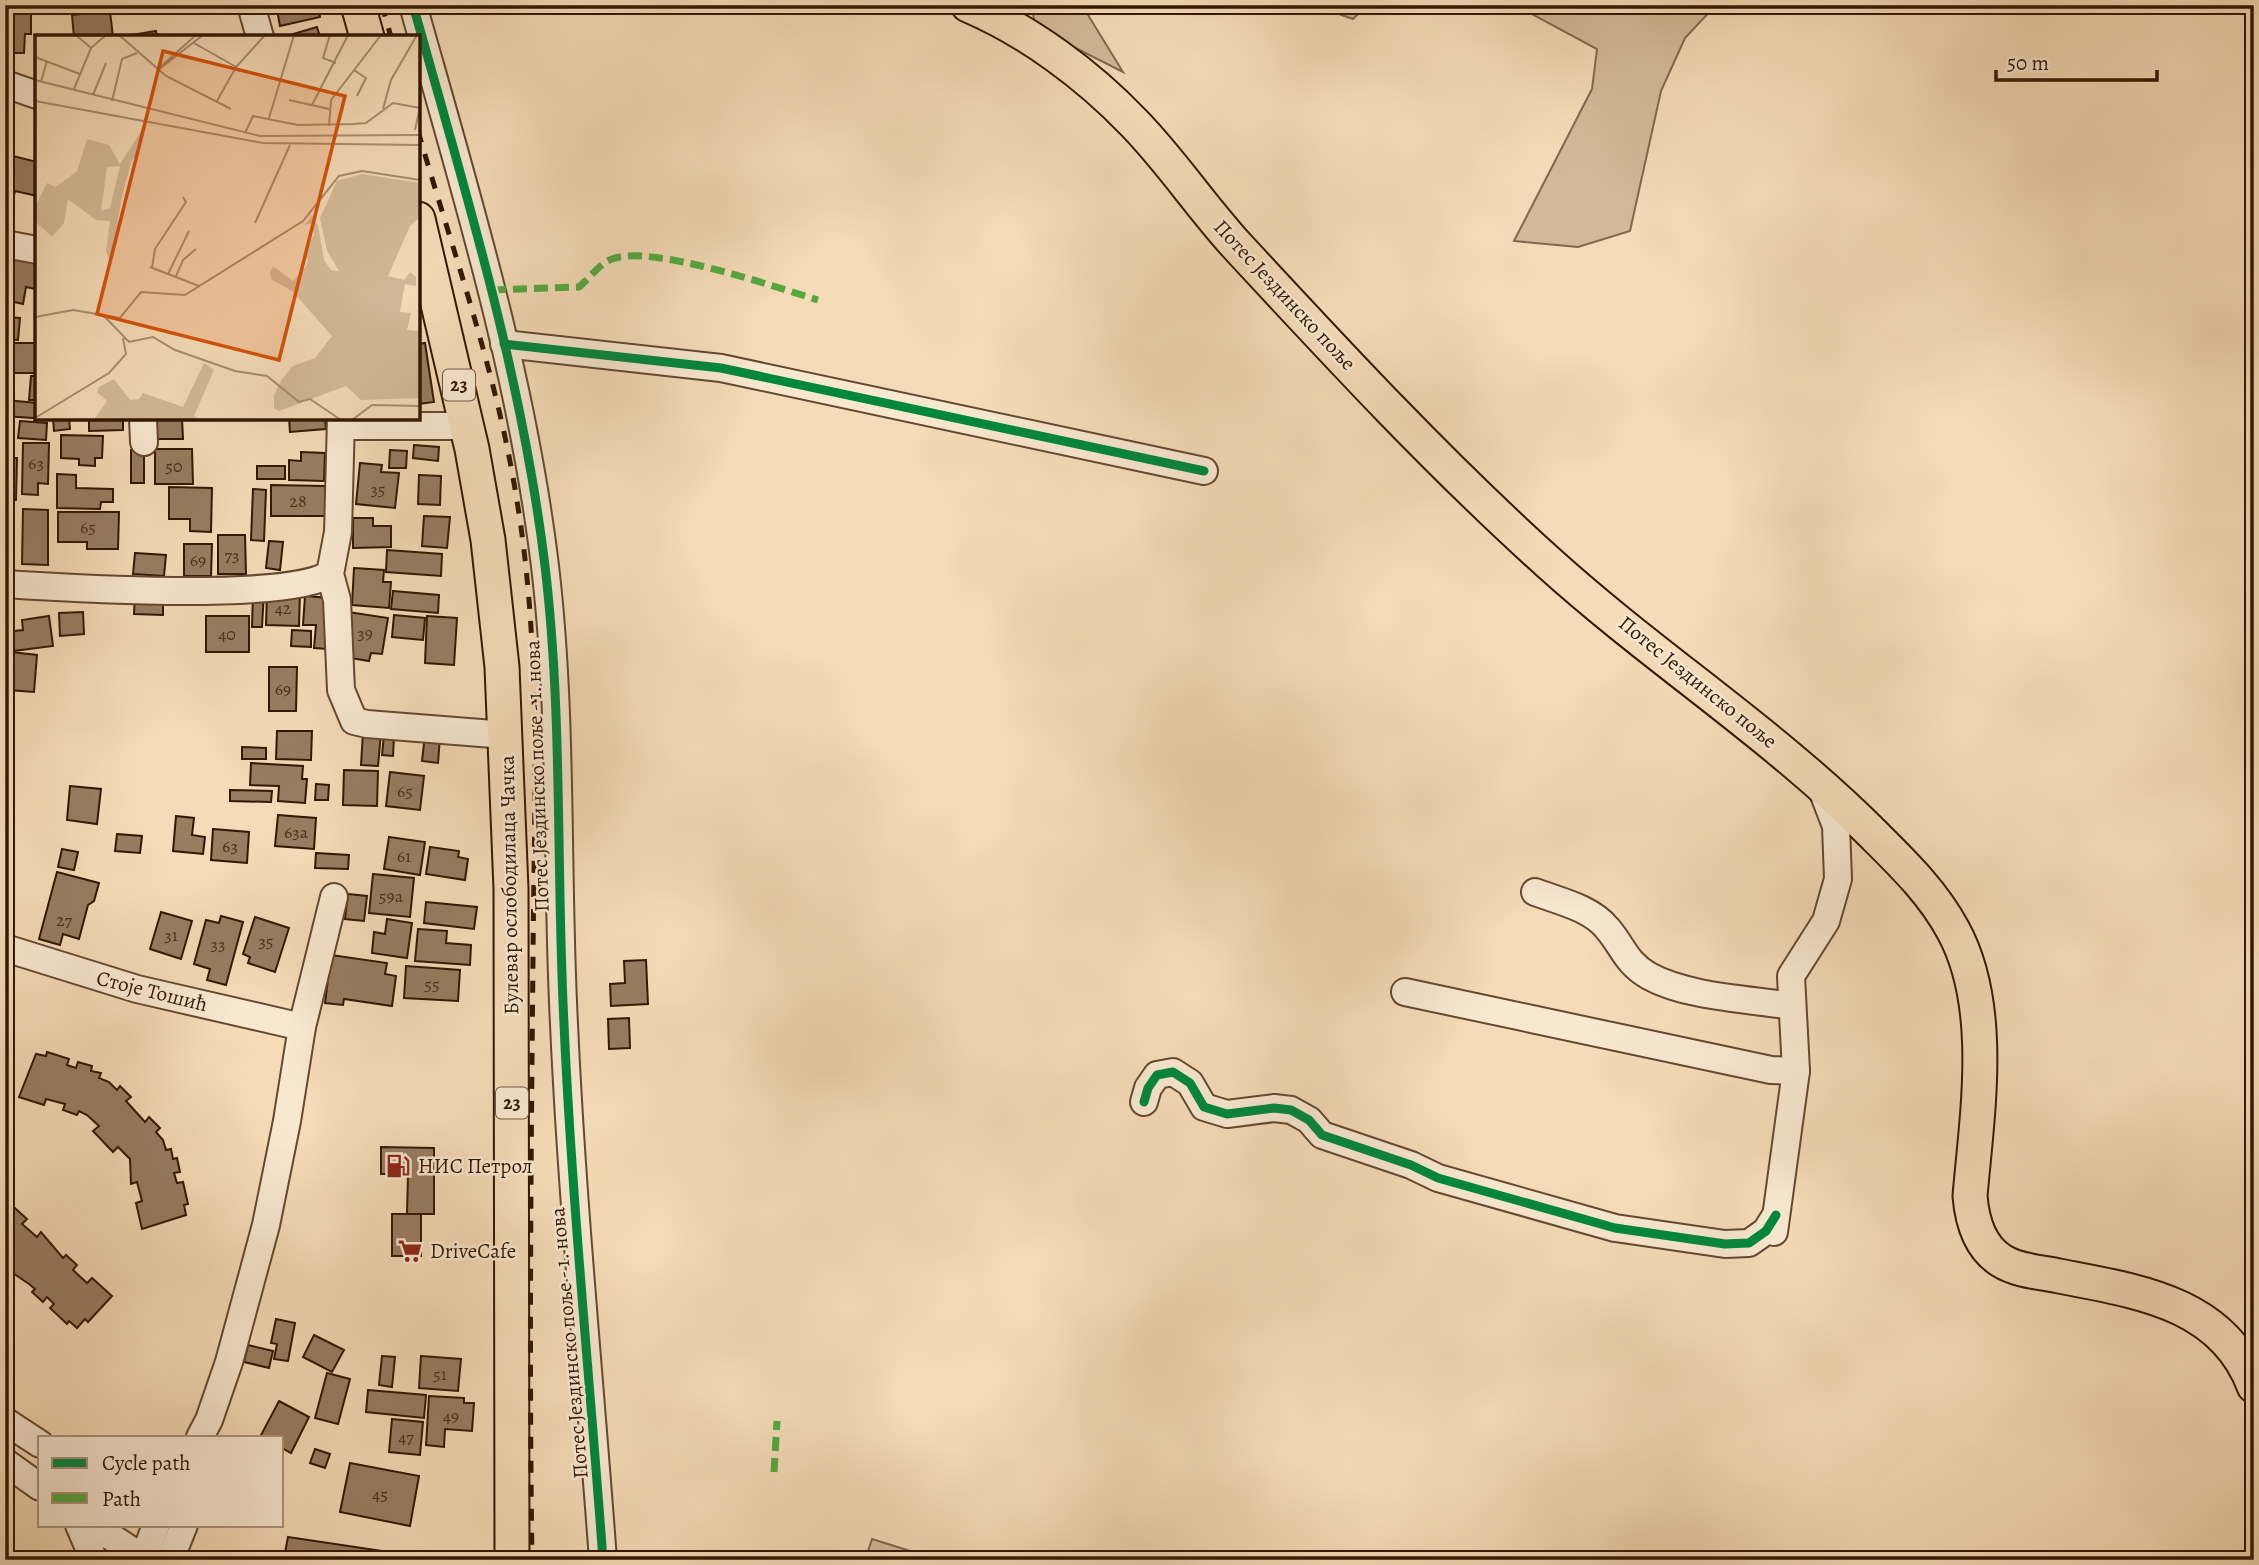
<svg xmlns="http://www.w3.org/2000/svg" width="2259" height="1565" font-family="Alegreya,serif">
  <rect width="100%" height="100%" fill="#f5dbb7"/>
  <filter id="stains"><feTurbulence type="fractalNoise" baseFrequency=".00286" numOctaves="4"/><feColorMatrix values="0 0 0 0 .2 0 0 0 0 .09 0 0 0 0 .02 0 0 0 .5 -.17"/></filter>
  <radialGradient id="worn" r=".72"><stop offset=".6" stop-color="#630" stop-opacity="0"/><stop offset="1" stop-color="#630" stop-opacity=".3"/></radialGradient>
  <g fill="#d4ba98" stroke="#84684e" stroke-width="2">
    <polygon points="1033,5 1108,5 1088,15 1123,72 1034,27"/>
    <polygon points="1313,5 1367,5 1353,19"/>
    <polygon points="1515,5 1716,5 1685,38 1661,91 1630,231 1578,247 1514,241 1592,89 1597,49"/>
    <polygon points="872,1539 939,1560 865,1560"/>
  </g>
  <g fill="#987d61" stroke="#331703" stroke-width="2">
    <polygon points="5,5 31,6 31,34 25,34 24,53 5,53"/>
    <polygon points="276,5 318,5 320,17 280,26"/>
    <polygon points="110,11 113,37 74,37 72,15"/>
    <polygon points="317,27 320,37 283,37"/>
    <polygon points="156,31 157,37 131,37 131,35"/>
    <polygon points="5,154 37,162 37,196 15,191 13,200 5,199"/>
    <polygon points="13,257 37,262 35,289 26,287 23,304 5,300"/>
    <polygon points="5,317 20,318 18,340 5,339"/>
    <polygon points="7,343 37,343 37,373 8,373"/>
    <polygon points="425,343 434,402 418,404 418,344"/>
    <polygon points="31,376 37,376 37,400 29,400"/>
    <polygon points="5,400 37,403 37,418 46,419 5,416"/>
    <polygon points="53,418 69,418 70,429 54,431"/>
    <polygon points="89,418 123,418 123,430 89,431"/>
    <polygon points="157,418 182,418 183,439 157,439"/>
    <polygon points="289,418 325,418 326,429 290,432"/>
    <polygon points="20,421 47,423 46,440 18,438"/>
    <polygon points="61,435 103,436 102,458 95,458 95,466 79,465 79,459 61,458"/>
    <polygon points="23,443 49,443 48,484 38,483 38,495 22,494"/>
    <polygon points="414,445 439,447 438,461 413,458"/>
    <polygon points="155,449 192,449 193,484 155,484"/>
    <rect x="131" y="450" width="13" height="33"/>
    <polygon points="390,450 407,451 406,468 389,468"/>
    <polygon points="301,452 325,453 324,481 289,480 289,460 301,461"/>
    <polygon points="5,458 17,458 16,500 6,500 5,512"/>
    <polygon points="360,463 382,465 381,472 399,473 395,508 356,504"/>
    <rect x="257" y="466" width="28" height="13"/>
    <polygon points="57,474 76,475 76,488 113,489 113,502 101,502 100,509 57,508"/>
    <polygon points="419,475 441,476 440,505 418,504"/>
    <polygon points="271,485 325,486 325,516 271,516"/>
    <polygon points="169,487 212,488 211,532 190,531 190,519 169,519"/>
    <polygon points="253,489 266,490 264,541 251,540"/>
    <polygon points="23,509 48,510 48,565 22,564"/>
    <polygon points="58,512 119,512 118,549 87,549 87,542 58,542"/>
    <polygon points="424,516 450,517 447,548 422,546"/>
    <polygon points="353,518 373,518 373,526 391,526 391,547 353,548"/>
    <polygon points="218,535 245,535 246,574 218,574"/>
    <polygon points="269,541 283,542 280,570 266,568"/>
    <polygon points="184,544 212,544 211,576 184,576"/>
    <polygon points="387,550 442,554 441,576 386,572"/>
    <polygon points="135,553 166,555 164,576 133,574"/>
    <polygon points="354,568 384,570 383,582 391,582 389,608 352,605"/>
    <polygon points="267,591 300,592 299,626 266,625"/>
    <polygon points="393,591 439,595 438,613 391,609"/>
    <polygon points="253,592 264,592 262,627 252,627"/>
    <polygon points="135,595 163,596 163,615 134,614"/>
    <polygon points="305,596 330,598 327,649 314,648 316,625 303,625"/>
    <polygon points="83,612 84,634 60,636 59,613"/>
    <polygon points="348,612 388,618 382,654 371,653 369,661 350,658"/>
    <polygon points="394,615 425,618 423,640 392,637"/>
    <polygon points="49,616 53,646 5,652 5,632 23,630 22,620"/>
    <rect x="206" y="616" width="43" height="36"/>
    <polygon points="427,616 457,618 454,665 425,663"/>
    <polygon points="292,630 311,631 311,647 291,646"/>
    <polygon points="11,652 37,655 34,692 8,690"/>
    <polygon points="269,667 297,667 296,711 269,711"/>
    <polygon points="277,731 312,731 311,760 276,759"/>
    <polygon points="363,732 381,733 378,766 361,765"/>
    <polygon points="384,735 394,736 393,756 382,755"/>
    <polygon points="425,735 440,737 438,763 422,761"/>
    <polygon points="242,747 266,748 266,759 242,759"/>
    <polygon points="251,763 303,766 302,779 307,779 305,803 278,801 279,786 250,785"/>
    <polygon points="344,770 378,771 377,806 343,805"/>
    <polygon points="390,772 424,776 420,810 386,806"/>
    <polygon points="316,784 329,785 328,800 315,800"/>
    <polygon points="70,786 101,789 97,824 67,820"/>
    <polygon points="230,790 272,791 271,802 230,801"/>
    <polygon points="278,815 316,818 314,849 275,846"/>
    <polygon points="176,816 194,818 192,835 205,837 203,854 173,851"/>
    <polygon points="213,829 249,832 247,863 211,860"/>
    <polygon points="117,834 142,836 140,853 115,851"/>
    <polygon points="389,837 425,842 420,875 384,869"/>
    <polygon points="430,847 459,851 458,857 468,859 465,880 426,874"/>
    <polygon points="62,849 78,852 74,870 58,867"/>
    <polygon points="316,853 349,855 348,869 315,868"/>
    <polygon points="57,872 99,883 94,901 88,905 79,939 63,934 60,945 39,939"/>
    <polygon points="373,874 414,878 410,917 369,913"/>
    <polygon points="348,894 367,896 364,921 345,919"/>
    <polygon points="426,902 477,907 474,929 424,923"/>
    <polygon points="161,912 192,921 181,959 150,949"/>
    <polygon points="221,916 243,922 226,985 207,980 210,969 194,964 206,920 219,923"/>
    <polygon points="255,917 289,928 275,972 248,963 250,957 243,954"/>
    <polygon points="387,919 412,923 407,958 372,953 374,932 385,934"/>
    <polygon points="418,929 447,931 446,943 471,945 470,965 415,961"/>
    <polygon points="331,955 387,963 385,974 396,976 392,1006 344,999 343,1005 325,1003"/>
    <polygon points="646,960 648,1004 611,1006 610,984 625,983 624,961"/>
    <polygon points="406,966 460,970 458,1001 404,998"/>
    <polygon points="629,1018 630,1048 609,1049 608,1019"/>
    <polygon points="47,1052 69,1059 67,1065 76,1068 78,1062 92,1066 91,1071 101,1073 99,1078 109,1082 117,1090 120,1086 131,1097 126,1101 145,1122 149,1117 160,1128 156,1132 163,1140 166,1150 171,1149 173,1159 177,1158 180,1172 174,1173 177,1183 183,1182 188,1204 184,1205 186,1215 142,1229 136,1203 142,1201 137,1182 131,1184 130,1159 118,1147 113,1152 93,1131 99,1126 87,1115 79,1111 77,1115 63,1110 65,1104 46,1099 44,1105 19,1097 36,1054 46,1056"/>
    <polygon points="381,1147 434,1148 434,1214 407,1214 408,1174 381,1174"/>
    <polygon points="7,1201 27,1219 22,1224 37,1237 41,1232 63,1258 66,1255 77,1265 73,1270 87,1283 92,1278 112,1296 88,1322 85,1319 77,1328 69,1321 67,1324 50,1308 54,1304 47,1297 43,1302 32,1292 35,1289 29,1284 7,1269 11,1265 5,1259"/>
    <rect x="392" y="1214" width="29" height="42"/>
    <polygon points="276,1319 295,1323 288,1361 274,1359 277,1344 271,1343"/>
    <polygon points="314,1335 344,1350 332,1372 303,1357"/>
    <polygon points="248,1345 273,1351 269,1368 244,1362"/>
    <polygon points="382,1356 395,1357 392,1387 379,1385"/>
    <polygon points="421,1356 461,1359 458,1391 419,1388"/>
    <polygon points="327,1373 350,1379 338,1424 315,1418"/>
    <polygon points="368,1390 426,1395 424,1418 366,1412"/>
    <polygon points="429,1396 464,1398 464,1403 474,1403 472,1431 445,1429 444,1447 426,1445"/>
    <polygon points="279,1401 309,1417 291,1453 282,1448 282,1437 260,1437"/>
    <polygon points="392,1419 423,1422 420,1455 389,1452"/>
    <polygon points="315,1449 330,1454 325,1468 310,1463"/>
    <polygon points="350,1463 419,1476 410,1526 340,1512"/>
    <polygon points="288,1537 416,1556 415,1560 295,1560 284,1558"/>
  </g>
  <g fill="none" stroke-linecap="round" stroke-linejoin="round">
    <g stroke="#644830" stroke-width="30">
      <g id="minor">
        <polyline points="251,5 260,37"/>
        <path d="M 413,5 C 465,190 522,375 545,566 C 563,717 556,872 564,1024 C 572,1203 590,1381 603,1560"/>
        <polyline points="5,84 37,95"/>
        <polyline points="5,244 37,250"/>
        <polyline points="504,344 721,368 1204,471"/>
        <polyline points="143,418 144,442"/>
        <polyline points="341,418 338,532 330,574 337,600 341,690 354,721 367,724 506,735"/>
        <polyline points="341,426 468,426"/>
        <path d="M 5,584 C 66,588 286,602 330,574"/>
        <path d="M 1535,892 C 1559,901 1591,908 1607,928 C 1623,946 1625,962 1649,976 C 1687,997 1749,999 1792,1006"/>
        <polyline points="5,948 137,989 302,1027"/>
        <polyline points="1405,992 1771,1070 1796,1071"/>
        <polyline points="1144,1102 1148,1088 1157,1075 1173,1072 1190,1083 1204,1107 1227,1114 1274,1108 1291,1110 1309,1120 1322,1135 1411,1165 1438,1178 1615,1228 1725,1244 1749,1243 1766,1231 1776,1215"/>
        <polyline points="1774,1232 1796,1071 1791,976 1826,921 1838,879 1836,826 1821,787"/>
        <polyline points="5,1421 40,1444"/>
        <polyline points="200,1437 209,1420 229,1362 266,1225 287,1121 302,1027 334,897"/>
        <polyline points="5,1462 40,1487"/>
        <polyline points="79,1525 94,1560"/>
        <polyline points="93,1525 146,1560"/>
        <polyline points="143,1560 156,1525"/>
        <polyline points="170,1560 184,1525"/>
      </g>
    </g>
    <g stroke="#331703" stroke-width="37">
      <g id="major">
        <polyline points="358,5 367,37"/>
        <path d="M 968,5 C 1029,31 1088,75 1134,123 C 1172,162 1202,208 1239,248 C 1339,356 1440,465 1549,563 C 1653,657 1769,731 1869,830 C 1901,862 1932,891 1953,930 C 1995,1006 1977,1114 1970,1196 C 1972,1220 1979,1247 2002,1261 C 2018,1271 2040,1272 2059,1276 C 2136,1291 2223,1302 2254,1386"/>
        <polyline points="418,219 472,449 488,540 502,667 511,889 512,1560"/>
      </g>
    </g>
    <use href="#minor" stroke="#f8e8d0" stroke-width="26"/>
    <use href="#major" stroke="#f5dbb7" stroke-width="33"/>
    <g stroke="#331703" stroke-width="5" stroke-dasharray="12 12" stroke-linecap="butt">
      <polyline points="382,5 391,37"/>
      <path d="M 418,131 C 453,252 496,371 516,495 C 542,647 534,805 533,958 C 531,1159 529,1359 532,1560"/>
    </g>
    <g stroke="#54a940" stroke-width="7" stroke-dasharray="14 7" stroke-linecap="butt">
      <path d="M 492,290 L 579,287 C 589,279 600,263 612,259 C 651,244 775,287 818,300"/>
      <polyline points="774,1472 777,1421"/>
    </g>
    <g stroke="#f8e8d0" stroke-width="13">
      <g id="cycleway">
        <path d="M 413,5 C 465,190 522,375 545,566 C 563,717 556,872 564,1024 C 572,1203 590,1381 603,1560"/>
        <polyline points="504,344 721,368 1204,471"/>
        <polyline points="1144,1102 1148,1088 1157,1075 1173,1072 1190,1083 1204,1107 1227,1114 1274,1108 1291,1110 1309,1120 1322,1135 1411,1165 1438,1178 1615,1228 1725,1244 1749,1243 1766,1231 1776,1215"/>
      </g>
    </g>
    <use href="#cycleway" stroke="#00873e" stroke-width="9"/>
  </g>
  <defs>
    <g id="fuel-bare" transform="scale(1.89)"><path d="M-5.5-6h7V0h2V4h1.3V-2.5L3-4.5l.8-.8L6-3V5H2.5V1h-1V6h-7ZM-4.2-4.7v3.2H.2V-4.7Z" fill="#8f2418" stroke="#f8e8d0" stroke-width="2.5" paint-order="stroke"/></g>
    <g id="supermarket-bare" transform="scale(1.89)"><path d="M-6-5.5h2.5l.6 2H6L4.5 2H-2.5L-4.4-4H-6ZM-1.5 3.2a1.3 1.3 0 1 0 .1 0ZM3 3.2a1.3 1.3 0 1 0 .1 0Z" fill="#8f2418" stroke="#f8e8d0" stroke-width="2.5" paint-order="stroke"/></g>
  </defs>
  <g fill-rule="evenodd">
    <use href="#fuel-bare" x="398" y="1166"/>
    <use href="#supermarket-bare" x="410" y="1251"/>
  </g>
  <g text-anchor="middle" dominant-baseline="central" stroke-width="5" stroke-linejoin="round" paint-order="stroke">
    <g font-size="18" fill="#4c301a">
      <text x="36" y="463">63</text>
      <text x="174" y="466">50</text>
      <text x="378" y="489">35</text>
      <text x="298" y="501">28</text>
      <text x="88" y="527">65</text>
      <text x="232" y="555">73</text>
      <text x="198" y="560">69</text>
      <text x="283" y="608">42</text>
      <text x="365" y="633">39</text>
      <text x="227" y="634">40</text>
      <text x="283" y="689">69</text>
      <text x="405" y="791">65</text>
      <text x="296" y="832">63a</text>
      <text x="230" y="846">63</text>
      <text x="404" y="856">61</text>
      <text x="391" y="896">59a</text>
      <text x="64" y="920">27</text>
      <text x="171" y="935">31</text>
      <text x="266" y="941">35</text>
      <text x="218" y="944">33</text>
      <text x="432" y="984">55</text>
      <text x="440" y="1374">51</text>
      <text x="451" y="1416">49</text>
      <text x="406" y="1437">47</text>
      <text x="380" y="1494">45</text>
    </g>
    <g fill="#f8e8d0" stroke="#6e5640" stroke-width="2">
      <rect x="443" y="369.5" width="32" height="31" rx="5"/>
      <rect x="496" y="1087.5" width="32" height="31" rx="5"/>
    </g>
    <g font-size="19" font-weight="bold" fill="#331703">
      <text x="459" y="385">23</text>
      <text x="512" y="1103">23</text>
    </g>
    <g font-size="21" fill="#331703" stroke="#f8e8d0">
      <text transform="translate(1285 295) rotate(47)">Потес Јездинско поље</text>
      <text transform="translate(1698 682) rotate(39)">Потес Јездинско поље</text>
      <text transform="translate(537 776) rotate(-92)">Потес Јездинско поље - 1. нова</text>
      <text transform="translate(509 885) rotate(-91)">Булевар ослободилаца Чачка</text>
      <text transform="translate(152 991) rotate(14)">Стоје Тошић</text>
      <text transform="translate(569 1343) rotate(-95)">Потес Јездинско поље - 1. нова</text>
    </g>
    <g font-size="21" fill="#331703" stroke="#f8e8d0" text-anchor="start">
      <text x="418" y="1166">НИС Петрол</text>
      <text x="430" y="1251">DriveCafe</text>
    </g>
  </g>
  <g transform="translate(35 35)">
    <rect width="385" height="385" fill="#f5dbb7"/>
    <path d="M 110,90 L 101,115 L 105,118 L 97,125 L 87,160 L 76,230 L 71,216 L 75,186 L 61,185 L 33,164 L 29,188 L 17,202 L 0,186 L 0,172 L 12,148 L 21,152 L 42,136 L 52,104 L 74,110 L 85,129 ZM 85,131 L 75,173 L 66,176 L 72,132 ZM 327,139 L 385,148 L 385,182 L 375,191 L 353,241 L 369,245 L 375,237 L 381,242 L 381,251 L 370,249 L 365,277 L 376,278 L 372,295 L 385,296 L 385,363 L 326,365 L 311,351 L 244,376 L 239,373 L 239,360 L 247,344 L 258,331 L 280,323 L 297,301 L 257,256 L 236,244 L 235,238 L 238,231 L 258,246 L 270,232 L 273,226 L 269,218 L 279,200 L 277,188 L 269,190 L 277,181 L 283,190 L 289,225 L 296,235 L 304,236 L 292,216 L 285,183 L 302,146 ZM 169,328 L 179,335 L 159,381 L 166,385 L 59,385 L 72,366 L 62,357 L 64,352 L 79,344 L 95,365 L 104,364 L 108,358 L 148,372 Z" fill="#d4ba98" fill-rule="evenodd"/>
    <path fill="none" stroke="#a78d6f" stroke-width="2" d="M 41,0 L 56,13 L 71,0M 84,0 L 131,41 L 196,74M 295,0 L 288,23 L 301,28M 159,8 L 201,32M 0,22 L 45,39M 122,35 L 161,0M 123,35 L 168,0M 319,35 L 331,43 L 322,61M 0,45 L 225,101 L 385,100M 6,47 L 12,26M 39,54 L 56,13M 58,60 L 71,28M 254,65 L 294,74M 0,66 L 228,108 L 385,110M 77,66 L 87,24 L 102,18M 182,66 L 201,32 L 230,0M 277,70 L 313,0M 348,74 L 356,45 L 382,0M 234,83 L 259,0M 294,91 L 296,65 L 346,0M 380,95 L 385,72M 210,98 L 218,81 L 263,90 L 319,89 L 331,88 L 358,68 L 385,73M 220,188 L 255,110M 115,232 L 164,251M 117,233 L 120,214 L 151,167 L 148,162M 133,239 L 154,196M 141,241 L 148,225 L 161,214M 0,282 L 38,275 L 85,283 L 106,257 L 150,260 L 268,186 L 304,141 L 327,136 L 385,145M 70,282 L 94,307 L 118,302 L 140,315 L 200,336 L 232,341 L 264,367 L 275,364 L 306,385M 0,383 L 74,338 L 91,319 L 88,303M 317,385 L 337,370 L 385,371"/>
    <path fill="#d6520b" fill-opacity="0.15" stroke="#d6520b" stroke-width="3.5" d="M 128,16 L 310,61 L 244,325 L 62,279 Z"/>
    <rect width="385" height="385" fill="none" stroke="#331703" stroke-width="3.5"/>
  </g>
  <rect width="2259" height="1565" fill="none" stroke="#f5dbb7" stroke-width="28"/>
  <rect x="7" y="7" width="2245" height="1551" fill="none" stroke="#331703" stroke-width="3.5"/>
  <rect x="14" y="14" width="2231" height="1537" fill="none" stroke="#331703" stroke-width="2"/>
  <rect x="38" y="1436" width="245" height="91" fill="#f8e8d0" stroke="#a9947e" stroke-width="2"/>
  <rect x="52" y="1458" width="35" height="10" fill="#00873e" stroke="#a9947e" stroke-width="2"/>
  <text x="102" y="1470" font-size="21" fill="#331703">Cycle path</text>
  <rect x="52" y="1493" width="35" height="10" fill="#54a940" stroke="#a9947e" stroke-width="2"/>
  <text x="102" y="1506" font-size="21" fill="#331703">Path</text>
  <path d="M1996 70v10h161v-10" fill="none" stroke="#331703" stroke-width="3.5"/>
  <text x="2007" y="70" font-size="21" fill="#331703" stroke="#f8e8d0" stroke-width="5" paint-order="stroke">50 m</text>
  <rect width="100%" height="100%" filter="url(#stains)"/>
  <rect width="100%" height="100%" fill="url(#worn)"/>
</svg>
